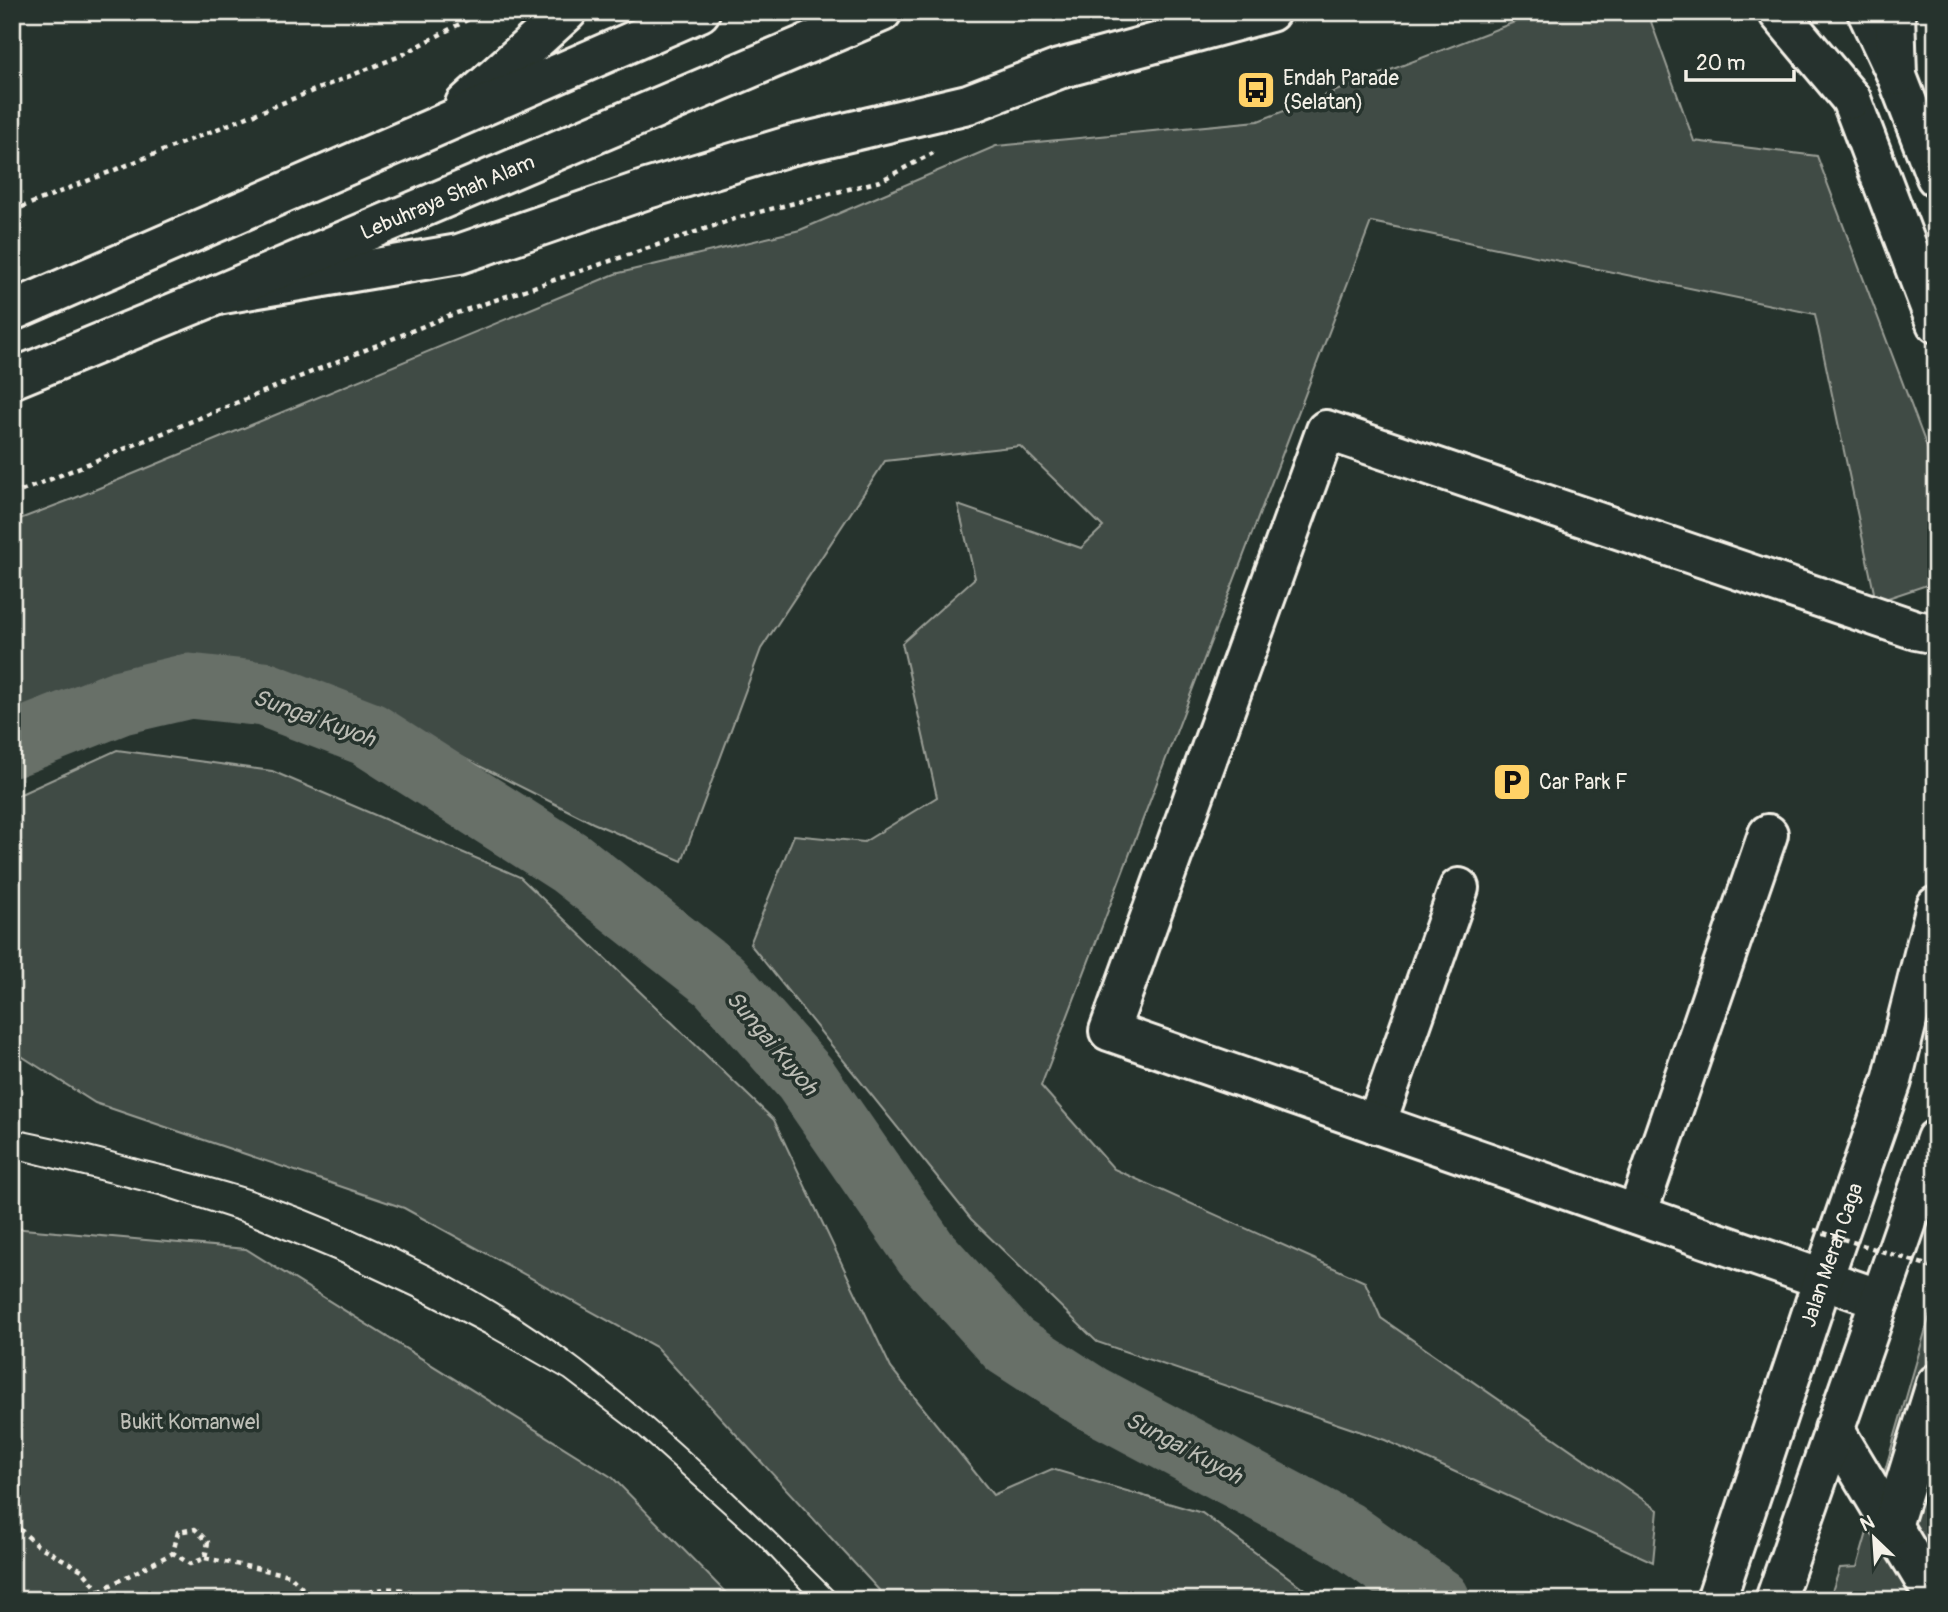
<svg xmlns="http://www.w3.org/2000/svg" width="1948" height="1612" font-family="Pangolin,sans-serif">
  <rect width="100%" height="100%" fill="#26332d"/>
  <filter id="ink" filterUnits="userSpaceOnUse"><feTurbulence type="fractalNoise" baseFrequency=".0143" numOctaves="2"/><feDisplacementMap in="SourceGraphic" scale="14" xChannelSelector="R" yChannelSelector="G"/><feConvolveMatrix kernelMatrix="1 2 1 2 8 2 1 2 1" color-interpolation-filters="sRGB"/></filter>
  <g filter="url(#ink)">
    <g fill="#414b45" stroke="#9a9e96" stroke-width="2">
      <polygon points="1541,12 1630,12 1650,19 1694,141 1817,156 1936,471 1936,582 1876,602 1815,314 1371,222 1041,1086 1114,1169 1365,1282 1381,1318 1658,1510 1653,1562 1385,1440 1097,1342 971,1219 750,944 794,835 864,842 937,797 902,643 975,578 958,505 1081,548 1103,527 1020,446 885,461 761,649 682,861 593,823 364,708 179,656 12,713 12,522 75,498 615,274 800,230 996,146 1258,121"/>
      <polygon points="117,750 272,771 520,877 774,1120 891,1368 993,1495 1052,1469 1202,1513 1319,1600 888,1600 656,1347 404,1208 95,1103 12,1050 12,798"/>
      <polygon points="12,1228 246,1249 613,1478 733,1600 12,1600"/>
      <polygon points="1936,1294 1936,1600 1829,1600 1840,1568 1857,1567"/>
    </g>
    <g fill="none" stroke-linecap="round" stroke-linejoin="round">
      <polyline stroke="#676f68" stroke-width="65" points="12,745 121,702 189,686 264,694 368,734 570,863 719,980 805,1078 926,1253 1009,1345 1091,1398 1344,1533 1438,1600"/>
      <g stroke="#f4f1e8" stroke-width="44">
        <g id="minor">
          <polyline points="1867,12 1897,76 1936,177"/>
          <polyline points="1851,99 1936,323"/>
          <polyline points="1376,1124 1459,888"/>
          <polyline points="1637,1214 1768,834"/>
          <polyline points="1880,1299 1109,1031 1326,430 1916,630 1936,634"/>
          <polyline points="1834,1429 1936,1599"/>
          <polyline points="1892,1526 1936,1384"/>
          <path id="s1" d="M 1716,1600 L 1823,1279 L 1892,1081 L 1936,906"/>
          <polyline points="1775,1600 1936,1139"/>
        </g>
      </g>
      <g stroke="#f4f1e8" stroke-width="44">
        <g id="highway">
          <polyline points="1778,12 1851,99"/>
          <polyline points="1895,12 1897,76"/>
          <polyline points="465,104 567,12"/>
          <polyline points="217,295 459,254 647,189 789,146 968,104 1059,69 1270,12"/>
          <polyline points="12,311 700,12"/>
          <path id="s2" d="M 12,379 L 217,295 L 882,12"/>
        </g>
      </g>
      <g stroke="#f4f1e8" stroke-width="4.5" stroke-dasharray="5 5" stroke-linecap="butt">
        <polyline points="12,211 400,56 482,12"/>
        <polyline points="12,495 448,316 740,217 880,181 933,153"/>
        <polyline points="12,1522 37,1545 82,1570 107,1600"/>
        <polyline points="205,1558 290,1575 313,1600"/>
        <polyline points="99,1591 173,1553 178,1532 195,1529 208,1542 205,1558 190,1564 173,1553"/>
        <path d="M 350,1600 C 378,1586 400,1584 428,1600"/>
      </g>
      <use href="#minor" stroke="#26332d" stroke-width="38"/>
      <use href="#highway" stroke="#26332d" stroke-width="38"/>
      <g stroke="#f4f1e8" stroke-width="2">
        <path d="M 12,1129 C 56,1137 98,1148 141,1160 C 182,1170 223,1180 263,1194 C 374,1233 487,1289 581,1361 C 674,1433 759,1516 842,1600"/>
        <polyline points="12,1158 159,1195 248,1224 341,1263 414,1297 489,1336 565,1379 637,1434 754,1539 811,1600"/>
      </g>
      <polyline stroke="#f4f1e8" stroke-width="4.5" stroke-dasharray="5 5" stroke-linecap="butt" points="1814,1230 1936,1268"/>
    </g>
  </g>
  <defs>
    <g id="bus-square" transform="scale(2.0125)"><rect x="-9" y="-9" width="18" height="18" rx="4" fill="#ffd166" stroke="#26332d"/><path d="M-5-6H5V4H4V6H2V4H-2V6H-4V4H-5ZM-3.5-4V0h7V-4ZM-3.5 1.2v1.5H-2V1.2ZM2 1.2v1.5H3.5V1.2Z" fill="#111"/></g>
    <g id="parking-square" transform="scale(2.0125)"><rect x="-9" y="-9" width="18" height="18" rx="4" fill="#ffd166" stroke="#26332d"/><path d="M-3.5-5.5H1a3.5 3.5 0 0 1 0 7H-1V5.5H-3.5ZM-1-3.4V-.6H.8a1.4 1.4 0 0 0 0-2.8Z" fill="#111"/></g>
  </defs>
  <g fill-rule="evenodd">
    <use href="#bus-square" x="1256" y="90"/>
    <use href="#parking-square" x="1512" y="782"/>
  </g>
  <g text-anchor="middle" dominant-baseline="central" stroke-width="7" stroke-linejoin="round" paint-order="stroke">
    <g font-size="21" fill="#f4f1e8" stroke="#26332d" text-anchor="start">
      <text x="1283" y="78">Endah Parade<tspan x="1283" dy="24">(Selatan)</tspan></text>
      <text x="1539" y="782">Car Park F</text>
    </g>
    <g font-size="21" fill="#f4f1e8" stroke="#26332d">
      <text stroke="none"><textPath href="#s2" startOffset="472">Lebuhraya Shah Alam</textPath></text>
      <text stroke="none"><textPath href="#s1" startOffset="364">Jalan Merah Caga</textPath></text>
    </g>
    <g font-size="21" fill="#bebfb7" stroke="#26332d">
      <text x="190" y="1422">Bukit Komanwel</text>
    </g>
    <g font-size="23" font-style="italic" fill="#bcbdb5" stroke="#26332d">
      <text transform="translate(314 718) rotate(20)">Sungai Kuyoh</text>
      <text transform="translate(772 1043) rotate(50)">Sungai Kuyoh</text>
      <text transform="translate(1184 1448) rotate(28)">Sungai Kuyoh</text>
    </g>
  </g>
  <rect width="1948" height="1612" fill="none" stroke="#26332d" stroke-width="42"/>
  <rect x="21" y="21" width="1906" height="1570" fill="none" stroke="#f4f1e8" stroke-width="2.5" filter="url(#ink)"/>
  <g transform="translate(1874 1538) rotate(335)" stroke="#26332d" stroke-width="5" paint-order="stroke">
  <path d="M0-5L12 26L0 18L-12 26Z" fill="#f4f1e8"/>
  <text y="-10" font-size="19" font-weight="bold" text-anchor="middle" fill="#f4f1e8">N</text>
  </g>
  <path d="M1686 70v10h108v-10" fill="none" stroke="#f4f1e8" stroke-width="3.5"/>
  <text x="1696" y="70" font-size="21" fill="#f4f1e8" stroke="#26332d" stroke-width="5" paint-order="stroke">20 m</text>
</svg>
